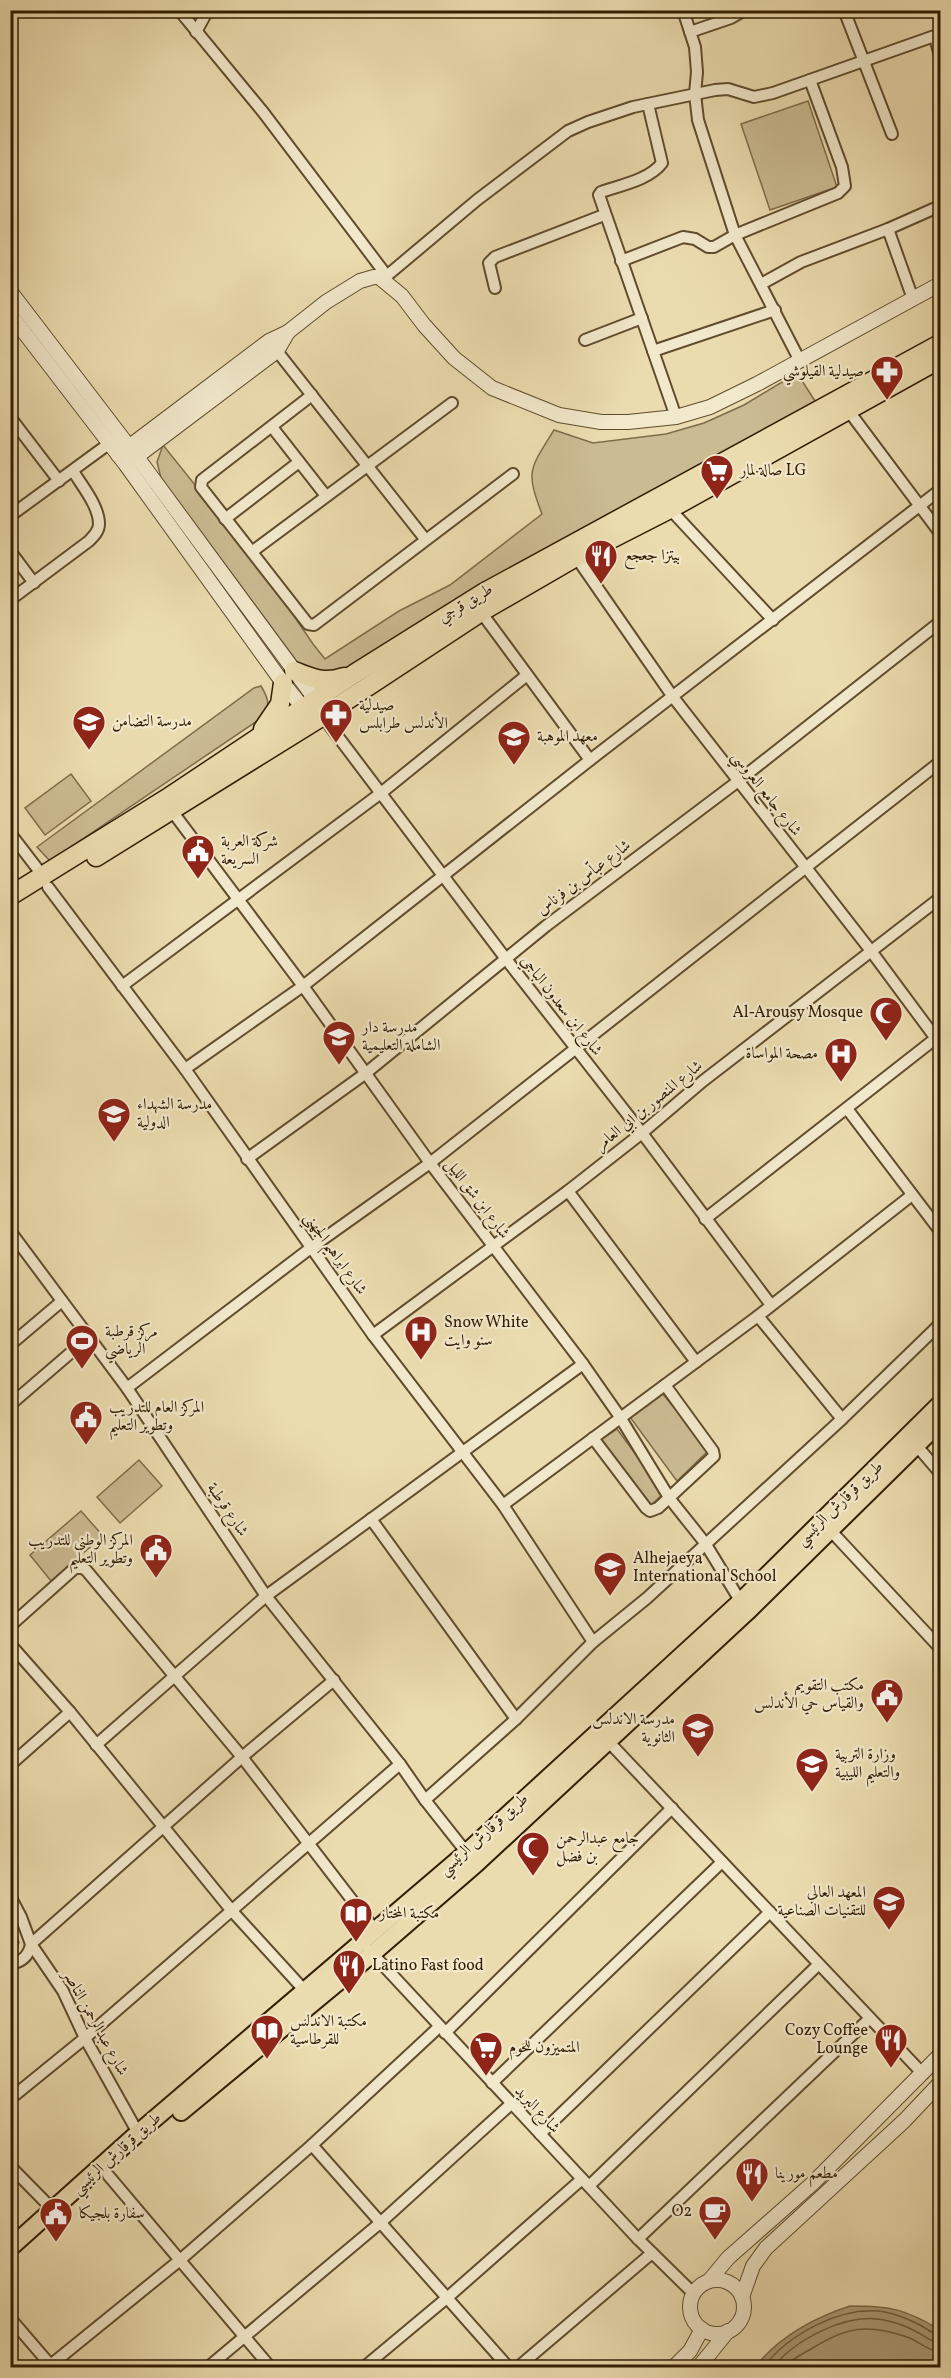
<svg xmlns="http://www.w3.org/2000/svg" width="951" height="2378" font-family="Vollkorn,Amiri,serif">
  <rect width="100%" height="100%" fill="#ebdcaf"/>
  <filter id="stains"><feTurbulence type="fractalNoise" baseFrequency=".00333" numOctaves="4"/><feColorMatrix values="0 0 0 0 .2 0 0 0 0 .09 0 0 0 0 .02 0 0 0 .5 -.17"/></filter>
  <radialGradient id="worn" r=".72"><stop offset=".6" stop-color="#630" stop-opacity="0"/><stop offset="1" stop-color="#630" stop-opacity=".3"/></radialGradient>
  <g fill="#cbbb92" stroke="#7e6c4a" stroke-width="1.5">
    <polygon points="808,101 837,187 770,210 741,124"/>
    <path d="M 797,373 L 817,404 L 337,675 L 313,671 L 298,663 L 161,478 L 157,462 L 163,445 L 260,566 L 313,644 L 325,659 L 399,611 L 450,585 L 542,514 C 525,470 530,469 554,430 L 593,443 L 666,434 L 704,423 L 744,405 Z"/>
    <path d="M 261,686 C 267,696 270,703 266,715 L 50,861 L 37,847 L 254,688 Z"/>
    <polygon points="71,774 91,801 45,835 25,808"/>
    <polygon points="662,1393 709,1450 677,1481 627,1413"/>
    <polygon points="617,1429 664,1493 651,1505 601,1439"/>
    <polygon points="139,1460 162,1486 120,1523 97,1497"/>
    <polygon points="81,1511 103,1536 51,1581 30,1555"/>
    <polygon points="11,1929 19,1942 16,1952 11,1957"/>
  </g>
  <path fill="#ac9b74" stroke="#7b6846" stroke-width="1.5" d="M 850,2306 C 890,2306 906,2309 940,2330 L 940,2367 L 755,2367 C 779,2337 813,2318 850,2306 Z"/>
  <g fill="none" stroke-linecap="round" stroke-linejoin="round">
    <g stroke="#6e5c3b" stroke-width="1.5">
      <path d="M 763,2368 C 788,2334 842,2305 885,2312 C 896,2314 910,2320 920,2325 C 927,2329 933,2334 940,2335"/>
      <path d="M 772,2368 C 796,2339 847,2312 884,2320 C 894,2322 906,2326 915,2331 C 924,2335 930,2342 940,2343"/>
      <path d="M 784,2368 C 791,2359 802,2354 811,2349 C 846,2327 867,2323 907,2337 C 919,2341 927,2351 940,2352"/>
    </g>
    <g stroke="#604c2d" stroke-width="14">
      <g id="minor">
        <polyline points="179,10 263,112 387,276"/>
        <polyline points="683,10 695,47 697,72 695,94 698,120 735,235 800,361"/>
        <polyline points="844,10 892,134"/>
        <polyline points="196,32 208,10"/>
        <polyline points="690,32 731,18 745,10"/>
        <polyline points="935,37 940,56"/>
        <path d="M 648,104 L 662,163 C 649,180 621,185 601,192 L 599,195 L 676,417"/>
        <polyline points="888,229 913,299"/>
        <polyline points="621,261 683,237 695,239 708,247 714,247 735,235 838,193 845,186 842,167 810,80"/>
        <polyline points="383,279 477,200 568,131 588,122 633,107 715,90 728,89 754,97 773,93 940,34"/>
        <polyline points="761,284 801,262 888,229 940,206"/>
        <polyline points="495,288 489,263 495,257 604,215"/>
        <polyline points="585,340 642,318"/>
        <polyline points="273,346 425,539"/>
        <polyline points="653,351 775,310"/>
        <polyline points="312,395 202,480 201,487 308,624 314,625 513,474"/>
        <polyline points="845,406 940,533"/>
        <polyline points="10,417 59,481"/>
        <polyline points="272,427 326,496"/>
        <polyline points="670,509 773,620"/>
        <polyline points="10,516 114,440"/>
        <polyline points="225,519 299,462"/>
        <polyline points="10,551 34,583"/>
        <polyline points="253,551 452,403"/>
        <polyline points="576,557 673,697 871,951 940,1044"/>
        <path d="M 10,600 L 89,541 C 94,536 99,531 99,524 C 99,506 82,486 73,471"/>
        <polyline points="481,612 590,760"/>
        <polyline points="326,714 330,726 506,959 642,1133 771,1305"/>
        <polyline points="172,811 303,986 430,1163 583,1364 620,1417 670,1499 705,1543 744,1607"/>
        <polyline points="10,833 43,876"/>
        <polyline points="48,887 185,1069 373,1335 503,1505 593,1642"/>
        <polyline points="122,986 381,793 527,675"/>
        <polyline points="185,1069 303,986 590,760 940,490"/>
        <polyline points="848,1110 940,1231"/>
        <polyline points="247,1159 366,1073 546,926 737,782 940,622"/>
        <polyline points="568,1191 696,1362"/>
        <polyline points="705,1219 940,1035"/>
        <polyline points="10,1231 127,1388 266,1596 400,1764 425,1800 470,1857"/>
        <polyline points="758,1316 842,1419"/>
        <polyline points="373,1335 568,1191 642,1133 703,1081 940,898"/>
        <polyline points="10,1345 62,1301"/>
        <polyline points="127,1388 312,1247 430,1163 940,762"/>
        <polyline points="10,1405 89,1337"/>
        <polyline points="593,1438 646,1508 650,1511 658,1508 714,1456 713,1451 665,1385"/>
        <polyline points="917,1446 940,1473"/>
        <polyline points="503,1505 758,1316 912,1195"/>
        <polyline points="371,1519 516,1719"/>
        <polyline points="831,1531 940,1648"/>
        <polyline points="10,1626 75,1568 82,1568 86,1570 242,1757 375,1930"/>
        <polyline points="10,1644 70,1712 232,1911 305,1991"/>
        <polyline points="607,1740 923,2074"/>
        <polyline points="96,1745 266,1596 583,1364"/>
        <polyline points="10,1765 70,1712"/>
        <polyline points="425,1800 516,1719 593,1642 647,1598 842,1419 940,1324"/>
        <polyline points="10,1896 21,1917 31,1944 63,1991 85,2038 138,2133"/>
        <polyline points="369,1950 638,2239 694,2294"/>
        <path d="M 10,1964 C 22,1962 29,1956 31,1944 L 242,1757 L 334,1680"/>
        <polyline points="445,2033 672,1808"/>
        <polyline points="492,2083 722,1862"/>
        <polyline points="10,2099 85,2038 400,1764"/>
        <polyline points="540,2134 770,1912"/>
        <polyline points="312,2145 509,2368"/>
        <polyline points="10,2166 60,2217"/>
        <polyline points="108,2175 271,2368"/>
        <polyline points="589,2186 818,1965"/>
        <polyline points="638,2239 869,2019"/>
        <polyline points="10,2318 53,2368"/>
        <polyline points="47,2368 180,2260 312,2145 439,2027"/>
        <polyline points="207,2368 380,2223 511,2104"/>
        <polyline points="363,2368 448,2297 582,2179"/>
        <polyline points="517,2368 652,2253"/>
      </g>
    </g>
    <g stroke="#604c2d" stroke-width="16">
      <g id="tertiary">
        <polyline points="10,291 137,457 321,707"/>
        <polyline points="10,314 126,465 283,683 308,714"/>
        <polyline points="118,455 269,341 288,332 326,302 360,281 374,277 379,277 402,296 424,325 454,358 492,388 559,415 601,422 628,422 676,417 710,407 757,384 940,284"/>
        <polyline points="131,461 277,351 288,332"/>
        <circle cx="717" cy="2307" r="27"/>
        <polyline points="709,2281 728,2258 813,2183 940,2055"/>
        <polyline points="742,2297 753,2266 766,2248 904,2121 940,2083"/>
        <polyline points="673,2368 690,2351 702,2329"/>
        <polyline points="698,2368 728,2331"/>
      </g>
    </g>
    <g stroke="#311c02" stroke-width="20">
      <g id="primary">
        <polyline points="181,2112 372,1954 476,1864 747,1612 940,1422"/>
        <polyline points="10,2248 138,2133 467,1852 740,1602 940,1404"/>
      </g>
    </g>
    <g stroke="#311c02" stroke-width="21">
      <g id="trunk">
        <path d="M 294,671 C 313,678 323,684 344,677"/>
        <polyline points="263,729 280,704 283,683"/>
        <polyline points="96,857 326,714 481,612 576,557 670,509 940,359"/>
        <polyline points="10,896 166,799 354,674 485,592 940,344"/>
      </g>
    </g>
    <use href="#minor" stroke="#f2e8cb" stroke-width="10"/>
    <use href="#tertiary" stroke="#f2e8cb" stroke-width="14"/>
    <use href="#primary" stroke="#ebdcaf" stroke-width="16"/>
    <use href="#trunk" stroke="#ebdcaf" stroke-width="18"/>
  </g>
  <defs>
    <g id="pharmacy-pin" transform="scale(1.725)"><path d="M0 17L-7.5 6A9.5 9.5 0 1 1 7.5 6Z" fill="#8f2418" stroke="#f2e8cb"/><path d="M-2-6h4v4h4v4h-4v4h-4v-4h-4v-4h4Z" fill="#fff"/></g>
    <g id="supermarket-pin" transform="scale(1.725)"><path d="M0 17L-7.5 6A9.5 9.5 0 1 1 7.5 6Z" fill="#8f2418" stroke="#f2e8cb"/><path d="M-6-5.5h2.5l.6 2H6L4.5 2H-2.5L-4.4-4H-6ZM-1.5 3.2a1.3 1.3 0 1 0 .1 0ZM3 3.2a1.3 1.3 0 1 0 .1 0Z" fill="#fff"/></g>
    <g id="restaurant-pin" transform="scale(1.725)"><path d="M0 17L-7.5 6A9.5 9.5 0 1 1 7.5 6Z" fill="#8f2418" stroke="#f2e8cb"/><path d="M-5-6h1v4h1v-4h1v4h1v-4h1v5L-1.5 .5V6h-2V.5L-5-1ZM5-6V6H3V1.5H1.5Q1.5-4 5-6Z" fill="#fff"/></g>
    <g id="school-pin" transform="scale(1.725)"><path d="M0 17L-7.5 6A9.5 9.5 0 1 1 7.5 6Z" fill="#8f2418" stroke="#f2e8cb"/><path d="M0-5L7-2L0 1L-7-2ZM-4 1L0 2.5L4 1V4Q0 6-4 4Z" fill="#fff"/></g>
    <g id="civic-pin" transform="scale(1.725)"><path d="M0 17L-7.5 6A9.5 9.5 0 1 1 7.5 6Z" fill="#8f2418" stroke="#f2e8cb"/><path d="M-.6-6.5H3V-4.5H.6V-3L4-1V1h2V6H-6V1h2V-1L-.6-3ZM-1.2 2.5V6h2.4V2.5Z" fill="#fff"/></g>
    <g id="mosque-pin" transform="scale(1.725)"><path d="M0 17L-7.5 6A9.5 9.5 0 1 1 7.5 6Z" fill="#8f2418" stroke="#f2e8cb"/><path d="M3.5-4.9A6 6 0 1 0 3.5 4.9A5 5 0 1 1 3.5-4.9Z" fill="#fff"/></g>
    <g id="hospital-pin" transform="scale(1.725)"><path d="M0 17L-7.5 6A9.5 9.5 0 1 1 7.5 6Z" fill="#8f2418" stroke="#f2e8cb"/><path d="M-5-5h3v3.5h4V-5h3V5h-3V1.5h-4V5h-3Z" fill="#fff"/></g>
    <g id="stadium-pin" transform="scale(1.725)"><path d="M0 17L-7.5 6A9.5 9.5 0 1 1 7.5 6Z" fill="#8f2418" stroke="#f2e8cb"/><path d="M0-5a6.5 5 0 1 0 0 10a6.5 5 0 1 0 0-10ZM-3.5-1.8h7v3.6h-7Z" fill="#fff"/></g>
    <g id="university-pin" transform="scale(1.725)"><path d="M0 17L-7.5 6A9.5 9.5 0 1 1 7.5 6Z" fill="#8f2418" stroke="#f2e8cb"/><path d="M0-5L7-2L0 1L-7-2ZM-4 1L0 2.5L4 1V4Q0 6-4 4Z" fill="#fff"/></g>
    <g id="library-pin" transform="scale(1.725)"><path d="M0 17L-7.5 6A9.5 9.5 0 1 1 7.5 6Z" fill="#8f2418" stroke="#f2e8cb"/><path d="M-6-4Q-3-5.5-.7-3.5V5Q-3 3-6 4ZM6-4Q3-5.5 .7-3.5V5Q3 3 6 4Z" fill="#fff"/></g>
    <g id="cafe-pin" transform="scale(1.725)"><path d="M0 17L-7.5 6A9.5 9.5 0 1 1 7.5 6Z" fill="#8f2418" stroke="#f2e8cb"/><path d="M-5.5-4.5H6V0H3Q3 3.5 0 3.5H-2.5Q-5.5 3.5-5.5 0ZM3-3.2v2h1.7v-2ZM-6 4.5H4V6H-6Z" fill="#fff"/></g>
  </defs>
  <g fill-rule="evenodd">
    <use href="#pharmacy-pin" x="887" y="372"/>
    <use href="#supermarket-pin" x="717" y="471"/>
    <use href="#restaurant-pin" x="601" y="556"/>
    <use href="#pharmacy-pin" x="336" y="715"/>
    <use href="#school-pin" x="89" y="722"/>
    <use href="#school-pin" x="514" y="737"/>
    <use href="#civic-pin" x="198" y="851"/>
    <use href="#mosque-pin" x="886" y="1013"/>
    <use href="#school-pin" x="339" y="1037"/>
    <use href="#hospital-pin" x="841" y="1054"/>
    <use href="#school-pin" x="114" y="1114"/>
    <use href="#hospital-pin" x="421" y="1332"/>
    <use href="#stadium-pin" x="82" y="1341"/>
    <use href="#civic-pin" x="86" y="1417"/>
    <use href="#civic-pin" x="156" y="1550"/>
    <use href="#university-pin" x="610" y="1568"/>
    <use href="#civic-pin" x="887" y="1695"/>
    <use href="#school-pin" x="698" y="1729"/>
    <use href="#school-pin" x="812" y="1764"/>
    <use href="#mosque-pin" x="533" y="1848"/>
    <use href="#university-pin" x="889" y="1902"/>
    <use href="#library-pin" x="356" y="1914"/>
    <use href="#restaurant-pin" x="349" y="1966"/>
    <use href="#library-pin" x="267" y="2031"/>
    <use href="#restaurant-pin" x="891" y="2040"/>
    <use href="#supermarket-pin" x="486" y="2048"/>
    <use href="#restaurant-pin" x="752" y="2174"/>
    <use href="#cafe-pin" x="715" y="2212"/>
    <use href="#civic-pin" x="56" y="2214"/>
  </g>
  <g text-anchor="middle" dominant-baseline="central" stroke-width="4.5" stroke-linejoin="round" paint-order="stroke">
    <g font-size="16" fill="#311c02" stroke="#f2e8cb" text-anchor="start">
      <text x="864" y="372" text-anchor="end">صيدلية القيلوشي</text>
      <text x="740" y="471">صالة لمار LG</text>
      <text x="624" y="556">بيتزا جعجع</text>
      <text x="359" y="706">صيدلية<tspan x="359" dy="18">الأندلس طرابلس</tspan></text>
      <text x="112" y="722">مدرسة التضامن</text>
      <text x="537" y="737">معهد الموهبة</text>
      <text x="221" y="842">شركة العربة<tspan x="221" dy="18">السريعة</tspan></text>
      <text x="863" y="1013" text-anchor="end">Al-Arousy Mosque</text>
      <text x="362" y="1028">مدرسة دار<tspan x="362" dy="18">الشاملة التعليمية</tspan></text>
      <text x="818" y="1054" text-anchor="end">مصحة المواساة</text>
      <text x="137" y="1105">مدرسة الشهداء<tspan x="137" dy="18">الدولية</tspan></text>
      <text x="444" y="1323">Snow White<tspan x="444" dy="18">سنو وايت</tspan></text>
      <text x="105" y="1332">مركز قرطبة<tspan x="105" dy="18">الرياضي</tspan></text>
      <text x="109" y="1408">المركز العام للتدريب<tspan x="109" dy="18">وتطوير التعليم</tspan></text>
      <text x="133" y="1541" text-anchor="end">المركز الوطني للتدريب<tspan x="133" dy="18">وتطوير التعليم</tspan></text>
      <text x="633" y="1559">Alhejaeya<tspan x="633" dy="18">International School</tspan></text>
      <text x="864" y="1686" text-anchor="end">مكتب التقويم<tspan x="864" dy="18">والقياس حي الأندلس</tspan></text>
      <text x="675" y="1720" text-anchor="end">مدرسة الاندلس<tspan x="675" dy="18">الثانوية</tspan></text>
      <text x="835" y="1755">وزارة التربية<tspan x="835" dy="18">والتعليم الليبية</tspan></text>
      <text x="556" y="1839">جامع عبدالرحمن<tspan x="556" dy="18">بن فضل</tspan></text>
      <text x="866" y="1893" text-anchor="end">المعهد العالي<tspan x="866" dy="18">للتقنيات الصناعية</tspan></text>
      <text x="379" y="1914">مكتبة المختار</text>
      <text x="372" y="1966">Latino Fast food</text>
      <text x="290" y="2022">مكتبة الاندلس<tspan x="290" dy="18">للقرطاسية</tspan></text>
      <text x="868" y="2031" text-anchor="end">Cozy Coffee<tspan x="868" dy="18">Lounge</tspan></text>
      <text x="509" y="2048">المتميزون للحوم</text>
      <text x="775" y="2174">مطعم مورينا</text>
      <text x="692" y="2212" text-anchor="end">O2</text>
      <text x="79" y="2214">سفارة بلجيكا</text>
    </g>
    <g font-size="16" fill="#311c02" stroke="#f2e8cb">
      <text transform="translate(466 604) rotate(-31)">طريق قرجي</text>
      <text transform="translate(766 794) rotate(52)">شارع جامع العروسي</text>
      <text transform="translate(584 878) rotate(-37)">شارع عباّس بن فرناس</text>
      <text transform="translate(561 1006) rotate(52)">شارع ابن سعدون الباجي</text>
      <text transform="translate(649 1106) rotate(-39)">شارع المنصور بن ابي العامر</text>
      <text transform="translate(477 1199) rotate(53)">شارع ابن شق الليل</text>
      <text transform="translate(335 1254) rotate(55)">شارع ابراهيم الجهني</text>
      <text transform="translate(840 1504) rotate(-44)">طريق قرقارش الرئيسي</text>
      <text transform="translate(227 1510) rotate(56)">شارع قرطبة</text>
      <text transform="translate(484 1835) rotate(-42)">طريق قرقارش الرئيسي</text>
      <text transform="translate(95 2023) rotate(61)">شارع عبدالرحمن الناصر</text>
      <text transform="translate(537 2110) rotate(47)">شارع البريد</text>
      <text transform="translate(117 2154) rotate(-42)">طريق قرقارش الرئيسي</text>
    </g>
  </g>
  <rect width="951" height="2378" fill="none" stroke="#ebdcaf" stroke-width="36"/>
  <rect x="12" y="12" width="927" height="2354" fill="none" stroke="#311c02" stroke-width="3"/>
  <rect x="18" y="18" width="915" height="2342" fill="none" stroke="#311c02" stroke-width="1.5"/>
  <rect width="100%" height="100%" filter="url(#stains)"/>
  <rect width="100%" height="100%" fill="url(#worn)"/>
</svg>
